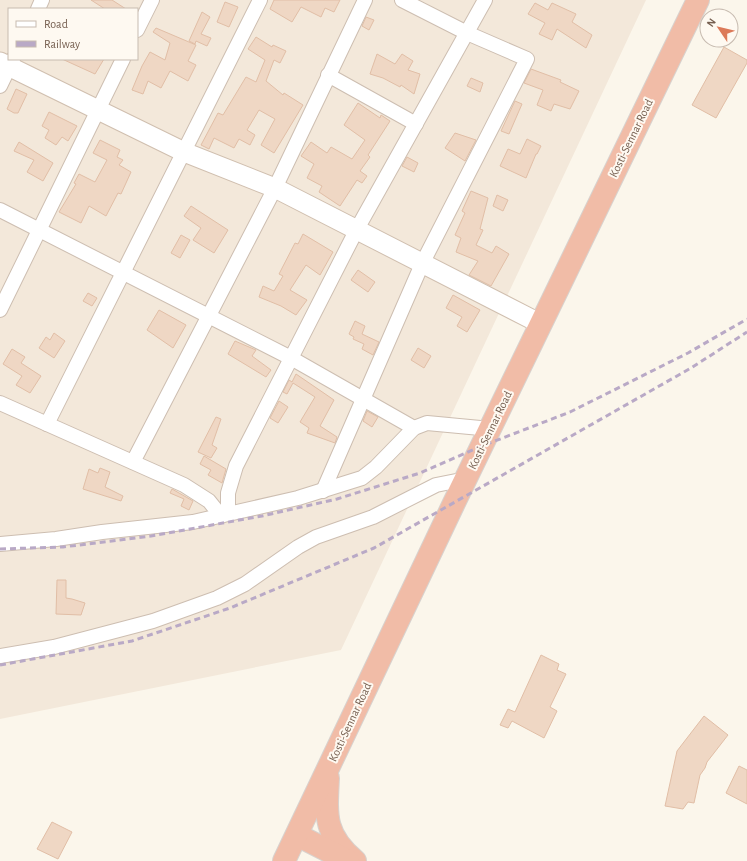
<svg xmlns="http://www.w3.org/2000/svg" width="747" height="861" font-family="'Alegreya Sans',sans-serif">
  <rect width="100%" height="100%" fill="#fbf6eb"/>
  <path fill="#f3e8da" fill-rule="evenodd" d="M 0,0 L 646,0 L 341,650 L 0,719 ZM 9,9 L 137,9 L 137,59 L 9,59 Z"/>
  <g fill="#efd7c4" stroke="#e1bea6">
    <polygon points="91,0 112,0 126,9 105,9"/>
    <polygon points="274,0 340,0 334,12 325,8 321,17 301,7 292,22 270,9"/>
    <polygon points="225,2 238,7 229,27 217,22"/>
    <polygon points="535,3 548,10 552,3 576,14 572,22 592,35 586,48 557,29 552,40 539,34 545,23 528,14"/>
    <polygon points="202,12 210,17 201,34 211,38 207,46 196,41 195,44 189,41"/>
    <polygon points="366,17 374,20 369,30 362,26"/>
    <polygon points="156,28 196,45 188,61 196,65 188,81 170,71 161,88 148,81 143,94 132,90 142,66 150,52 165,60 170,43 153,32"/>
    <polygon points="256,37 272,47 273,45 286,51 280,63 274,60 266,81 283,95 284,93 303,105 274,153 261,145 275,119 259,110 247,130 255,135 250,145 239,139 234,148 214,138 209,149 201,145 218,113 223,115 246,77 256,82 265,60 248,49"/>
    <polygon points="724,47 747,60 747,63 716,118 692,105"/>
    <polygon points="377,54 395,64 402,54 413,61 408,70 420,74 414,94 401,85 400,87 383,78 370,74"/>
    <polygon points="62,59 104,59 95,74"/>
    <polygon points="531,69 561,80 560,82 579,91 570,109 554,104 551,111 537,105 543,90 524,83"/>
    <polygon points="471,78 483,83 480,92 467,86"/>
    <polygon points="16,89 27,94 18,113 14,113 7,109"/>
    <polygon points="515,101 522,104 509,134 501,131"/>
    <polygon points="358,103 380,118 381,115 390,121 368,155 370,157 360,171 367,176 362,183 357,180 340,206 319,192 322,186 307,178 314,164 301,156 311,142 327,153 331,147 352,159 365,140 344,125"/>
    <polygon points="49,112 77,126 68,141 62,137 56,145 45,138 49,130 42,126"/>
    <polygon points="455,133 476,140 465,161 445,148"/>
    <polygon points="527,139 541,146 537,154 536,154 526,178 500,166 508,149 520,154"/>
    <polygon points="100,140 120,150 117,157 123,160 119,165 131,172 121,194 118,193 106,216 89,206 81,223 59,212 76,184 74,183 79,174 95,182 107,160 93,153"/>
    <polygon points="19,142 53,163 43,181 27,172 34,160 14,151"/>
    <polygon points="407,157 418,163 414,172 402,166"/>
    <polygon points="471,191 488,198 480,229 483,230 476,245 492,253 496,246 509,254 491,286 469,275 478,261 456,252 461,238 455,235 465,213 462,211"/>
    <polygon points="497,195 508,200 503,211 493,206"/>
    <polygon points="191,206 228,230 214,253 193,240 201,228 184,216"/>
    <polygon points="303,234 333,252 320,275 306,265 290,290 307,300 296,315 281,306 259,297 263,286 274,291 283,276 279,274 295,243 298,244"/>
    <polygon points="181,235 190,240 180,258 171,253"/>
    <polygon points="358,270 375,282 368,292 351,280"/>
    <polygon points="88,293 97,298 92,306 83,301"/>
    <polygon points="453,295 480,310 467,332 457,326 462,317 446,308"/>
    <polygon points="159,310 186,325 173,348 147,330"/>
    <polygon points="355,321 365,326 362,334 379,342 373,355 362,349 364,344 353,339 354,337 349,334"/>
    <polygon points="54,333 65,341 54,358 39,348 46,337 50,340"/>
    <polygon points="235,341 256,350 252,356 271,370 266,377 228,354"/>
    <polygon points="418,348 431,356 424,368 411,360"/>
    <polygon points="12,349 25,357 21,363 41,376 30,393 16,385 22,376 3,364"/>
    <polygon points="296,374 334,400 320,426 337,437 335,443 307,433 309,428 300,422 315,397 293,383 287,394 283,392 289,380 292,382"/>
    <polygon points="279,401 288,407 278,423 270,418"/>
    <polygon points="367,411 378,417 372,427 363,421"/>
    <polygon points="216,417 221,419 212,445 217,448 211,458 198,452"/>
    <polygon points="204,456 226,469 222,483 208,475 211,470 200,464"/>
    <polygon points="100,468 110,472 105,487 123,496 121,501 83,489 89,469 98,473"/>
    <polygon points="172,489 193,501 189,510 181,506 184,499 170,493"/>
    <polygon points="57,580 66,580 66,598 72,599 85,603 81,615 56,614"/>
    <polygon points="541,655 559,664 557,670 566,674 550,707 557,711 544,738 512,721 508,728 500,725 508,709 515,712"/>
    <polygon points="704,716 728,735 707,762 705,768 700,775 694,803 688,802 683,809 665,806 677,751"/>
    <polygon points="739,766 747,770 747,804 726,793"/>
    <polygon points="52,822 72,832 58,859 37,849"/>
  </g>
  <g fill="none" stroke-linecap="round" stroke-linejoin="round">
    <g stroke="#cdbeb1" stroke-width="16">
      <g id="street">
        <polyline points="38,9 42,0"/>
        <polyline points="137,30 152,0"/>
        <polyline points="328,75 416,124"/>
        <polyline points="0,86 13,59"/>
        <polyline points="0,210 291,358 414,428"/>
        <polyline points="0,310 123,59"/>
        <polyline points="0,403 184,485 209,501 221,516"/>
        <polyline points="47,424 260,0"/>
        <polyline points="133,462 275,188 365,0"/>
        <polyline points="323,491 422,264 527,59 467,33 402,0"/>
        <polyline points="228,514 228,493 236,466 357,229 485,0"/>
        <polyline points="0,544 56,539 102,532 193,522 298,498 362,478 376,467 414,428 427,423 491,429"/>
        <polyline points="0,656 54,647 153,621 217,598 245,584 298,547 316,537 373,517 436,485 466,479"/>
      </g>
    </g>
    <g stroke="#d0bfaf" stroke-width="21">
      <polyline id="secondary" points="0,62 184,152 275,188 541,324"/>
    </g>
    <g stroke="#d8d2ce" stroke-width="24">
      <g id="highway">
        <path d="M 328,778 C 326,816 324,835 355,861"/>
        <polyline points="297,835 348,861"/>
        <polyline points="284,861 454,503 698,0"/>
      </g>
    </g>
    <use href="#street" stroke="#fff" stroke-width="14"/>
    <use href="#secondary" stroke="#fff" stroke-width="19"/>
    <use href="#highway" stroke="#f1bca7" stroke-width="22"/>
    <g stroke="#b9a9c6" stroke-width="3" stroke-dasharray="6 4" stroke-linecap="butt">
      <polyline points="0,549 63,547 151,536 262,516 337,499 420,473 482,446 570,412 688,353 747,319"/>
      <polyline points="0,665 132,641 230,608 374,548 691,368 747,332"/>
    </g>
  </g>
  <g text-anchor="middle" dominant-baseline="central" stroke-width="4" stroke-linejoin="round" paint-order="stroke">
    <g font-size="12" fill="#755e4f" stroke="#fef9f1">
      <text transform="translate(631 138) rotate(-64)">Kosti-Sennar Road</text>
      <text transform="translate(490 430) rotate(-64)">Kosti-Sennar Road</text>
      <text transform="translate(350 722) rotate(-65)">Kosti-Sennar Road</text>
    </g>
  </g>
  <rect x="8" y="8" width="130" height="52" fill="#fef9f1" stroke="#c7bbb0"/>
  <rect x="16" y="21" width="20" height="6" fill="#ffffff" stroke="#c7bbb0"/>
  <text x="44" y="28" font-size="12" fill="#755e4f">Road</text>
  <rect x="16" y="41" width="20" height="6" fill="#b9a9c6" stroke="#c7bbb0"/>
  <text x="44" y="48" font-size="12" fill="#755e4f">Railway</text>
  <g transform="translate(719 28) rotate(305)"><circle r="19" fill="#fef9f1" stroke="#c7bbb0"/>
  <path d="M0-3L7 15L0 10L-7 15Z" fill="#dc7a59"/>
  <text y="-6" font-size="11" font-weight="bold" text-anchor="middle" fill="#755e4f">N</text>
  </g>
</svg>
